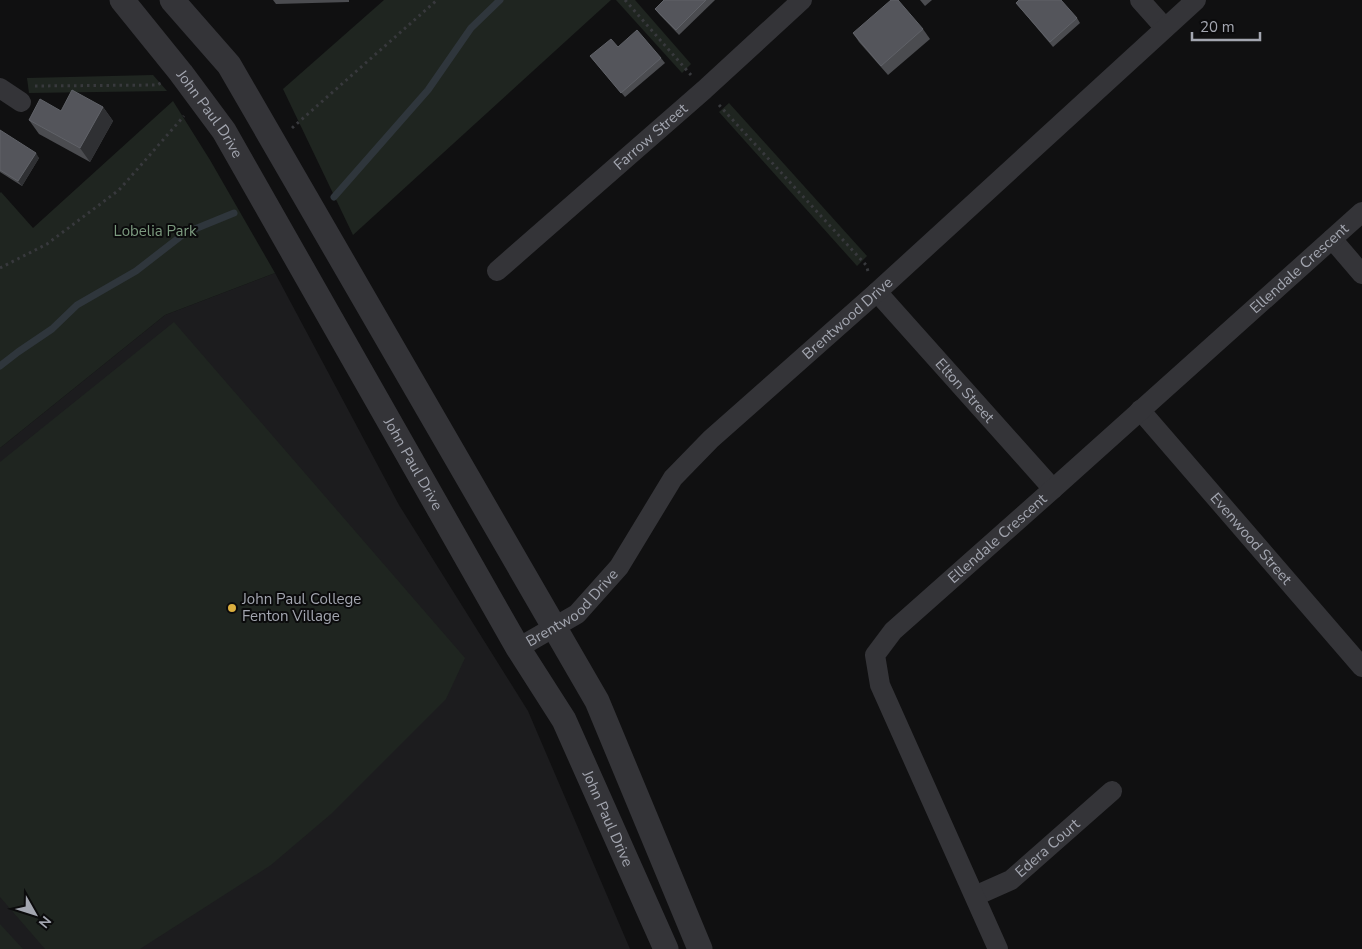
<svg xmlns="http://www.w3.org/2000/svg" width="1362" height="949" font-family="'Nunito Sans',sans-serif">
  <rect width="100%" height="100%" fill="#101011"/>
  <polygon fill="#1c1c1e" points="275,273 399,505 528,711 630,949 0,949 0,448 165,315"/>
  <g fill="#1f2520">
    <polygon points="384,0 611,0 353,235 283,89"/>
    <polygon points="616,0 635,0 691,64 682,73"/>
    <polygon points="153,75 167,91 29,93 27,78"/>
    <polygon points="173,101 210,160 275,273 165,315 0,448 0,193 1,192 33,228"/>
    <polygon points="729,103 867,256 857,266 719,112"/>
    <polygon points="174,322 465,658 446,699 331,814 271,865 140,949 45,949 0,897 0,462"/>
    <polygon points="0,924 23,949 0,949"/>
  </g>
  <g fill="none" stroke-linecap="round" stroke-linejoin="round">
    <g stroke="#2f363c" stroke-width="7">
      <polyline points="334,197 428,90 471,28 500,0"/>
      <polyline points="0,366 18,352 52,329 77,305 136,271 185,233 234,213"/>
    </g>
    <g stroke="#38393d" stroke-width="3" stroke-dasharray="2.5 4" stroke-linecap="butt">
      <polyline points="625,0 691,75"/>
      <polyline points="35,86 157,85 161,83"/>
      <polyline points="719,105 866,265 868,271"/>
      <polyline points="292,128 437,0"/>
      <polyline points="0,268 47,244 119,190 184,116"/>
    </g>
    <g stroke="#343438" stroke-width="20">
      <polyline points="1140,0 1165,28"/>
      <polyline points="0,88 21,102"/>
      <polyline points="1332,239 1362,274"/>
      <path id="s1" d="M 497,271 L 704,90 L 802,0"/>
      <path id="s2" d="M 877,292 L 1053,489"/>
      <path id="s3" d="M 1140,410 L 1362,667"/>
      <path id="s4" d="M 518,648 L 577,614 L 619,567 L 673,478 L 711,439 L 877,292 L 1196,0"/>
      <path id="s5" d="M 975,896 L 1011,880 L 1112,791"/>
      <path id="s6" d="M 998,949 L 880,685 L 875,655 L 893,631 L 1053,489 L 1362,212"/>
    </g>
    <g stroke="#343438" stroke-width="25">
      <path id="s7" d="M 122,0 L 181,73 L 224,131 L 518,648 L 564,720 L 666,949"/>
      <polyline points="172,0 229,65 597,701 700,949"/>
    </g>
  </g>
  <g fill="#4b4c50">
    <polygon points="273,0 349,0 349,2 276,4"/>
    <polygon points="664,0 715,0 679,35 659,14 655,9"/>
    <polygon points="920,0 932,0 925,6"/>
    <polygon points="1016,3 1077,18 1080,23 1053,47"/>
    <polygon points="923,29 930,39 888,75 859,42 853,33"/>
    <polygon points="618,47 661,58 665,63 625,97 590,56"/>
    <polygon points="103,107 113,121 90,162 39,134 29,120 61,111"/>
    <polygon points="0,130 39,158 22,186 0,172"/>
  </g>
  <g fill="#2f3033">
    <polygon points="103,107 113,121 90,162 80,148"/>
    <polygon points="36,153 39,158 22,186 18,181"/>
  </g>
  <g fill="#54555b" stroke="#606268">
    <polygon points="664,0 706,0 676,30 655,9"/>
    <polygon points="891,0 898,0 923,29 881,66 853,33"/>
    <polygon points="1019,0 1061,0 1077,18 1050,42 1016,3"/>
    <polygon points="637,30 661,58 621,93 590,56 611,39 618,47"/>
    <polygon points="72,90 103,107 80,148 29,120 40,99 61,111"/>
    <polygon points="0,130 36,153 18,181 0,170"/>
  </g>
  <circle fill="#dbaf3f" stroke="#0b0b0c" stroke-width="2" cx="232" cy="608" r="5"/>
  <g text-anchor="middle" dominant-baseline="central" stroke-width="4" stroke-linejoin="round" paint-order="stroke">
    <g font-size="15" fill="#a3a6b0" stroke="#0b0b0c">
      <text stroke="none"><textPath href="#s7" startOffset="144">John Paul Drive</textPath></text>
      <text stroke="none"><textPath href="#s1" startOffset="204">Farrow Street</textPath></text>
      <text stroke="none"><textPath href="#s6" startOffset="894">Ellendale Crescent</textPath></text>
      <text stroke="none"><textPath href="#s4" startOffset="472">Brentwood Drive</textPath></text>
      <text stroke="none"><textPath href="#s2" startOffset="132">Elton Street</textPath></text>
      <text stroke="none"><textPath href="#s7" startOffset="549">John Paul Drive</textPath></text>
      <text stroke="none"><textPath href="#s6" startOffset="489">Ellendale Crescent</textPath></text>
      <text stroke="none"><textPath href="#s3" startOffset="170">Evenwood Street</textPath></text>
      <text stroke="none"><textPath href="#s4" startOffset="68">Brentwood Drive</textPath></text>
      <text stroke="none"><textPath href="#s7" startOffset="954">John Paul Drive</textPath></text>
      <text stroke="none"><textPath href="#s5" startOffset="88">Edera Court</textPath></text>
    </g>
    <g font-size="15" fill="#7c9a7f" stroke="#0b0b0c">
      <text x="155" y="231">Lobelia Park</text>
    </g>
    <g font-size="15" fill="#a3a6b0" stroke="#0b0b0c" text-anchor="start">
      <text x="242" y="599">John Paul College<tspan x="242" dy="17">Fenton Village</tspan></text>
    </g>
  </g>
  <g transform="translate(35 914) rotate(129)" stroke="#0b0b0c" stroke-width="4" paint-order="stroke">
  <path d="M0-4L9 19L0 12L-9 19Z" fill="#a3a6b0"/>
  <text y="-8" font-size="14" font-weight="bold" text-anchor="middle" fill="#a3a6b0">N</text>
  </g>
  <path d="M1192 32v8h68v-8" fill="none" stroke="#a3a6b0" stroke-width="2.5"/>
  <text x="1200" y="32" font-size="15" fill="#a3a6b0" stroke="#0b0b0c" stroke-width="4" paint-order="stroke">20 m</text>
</svg>
